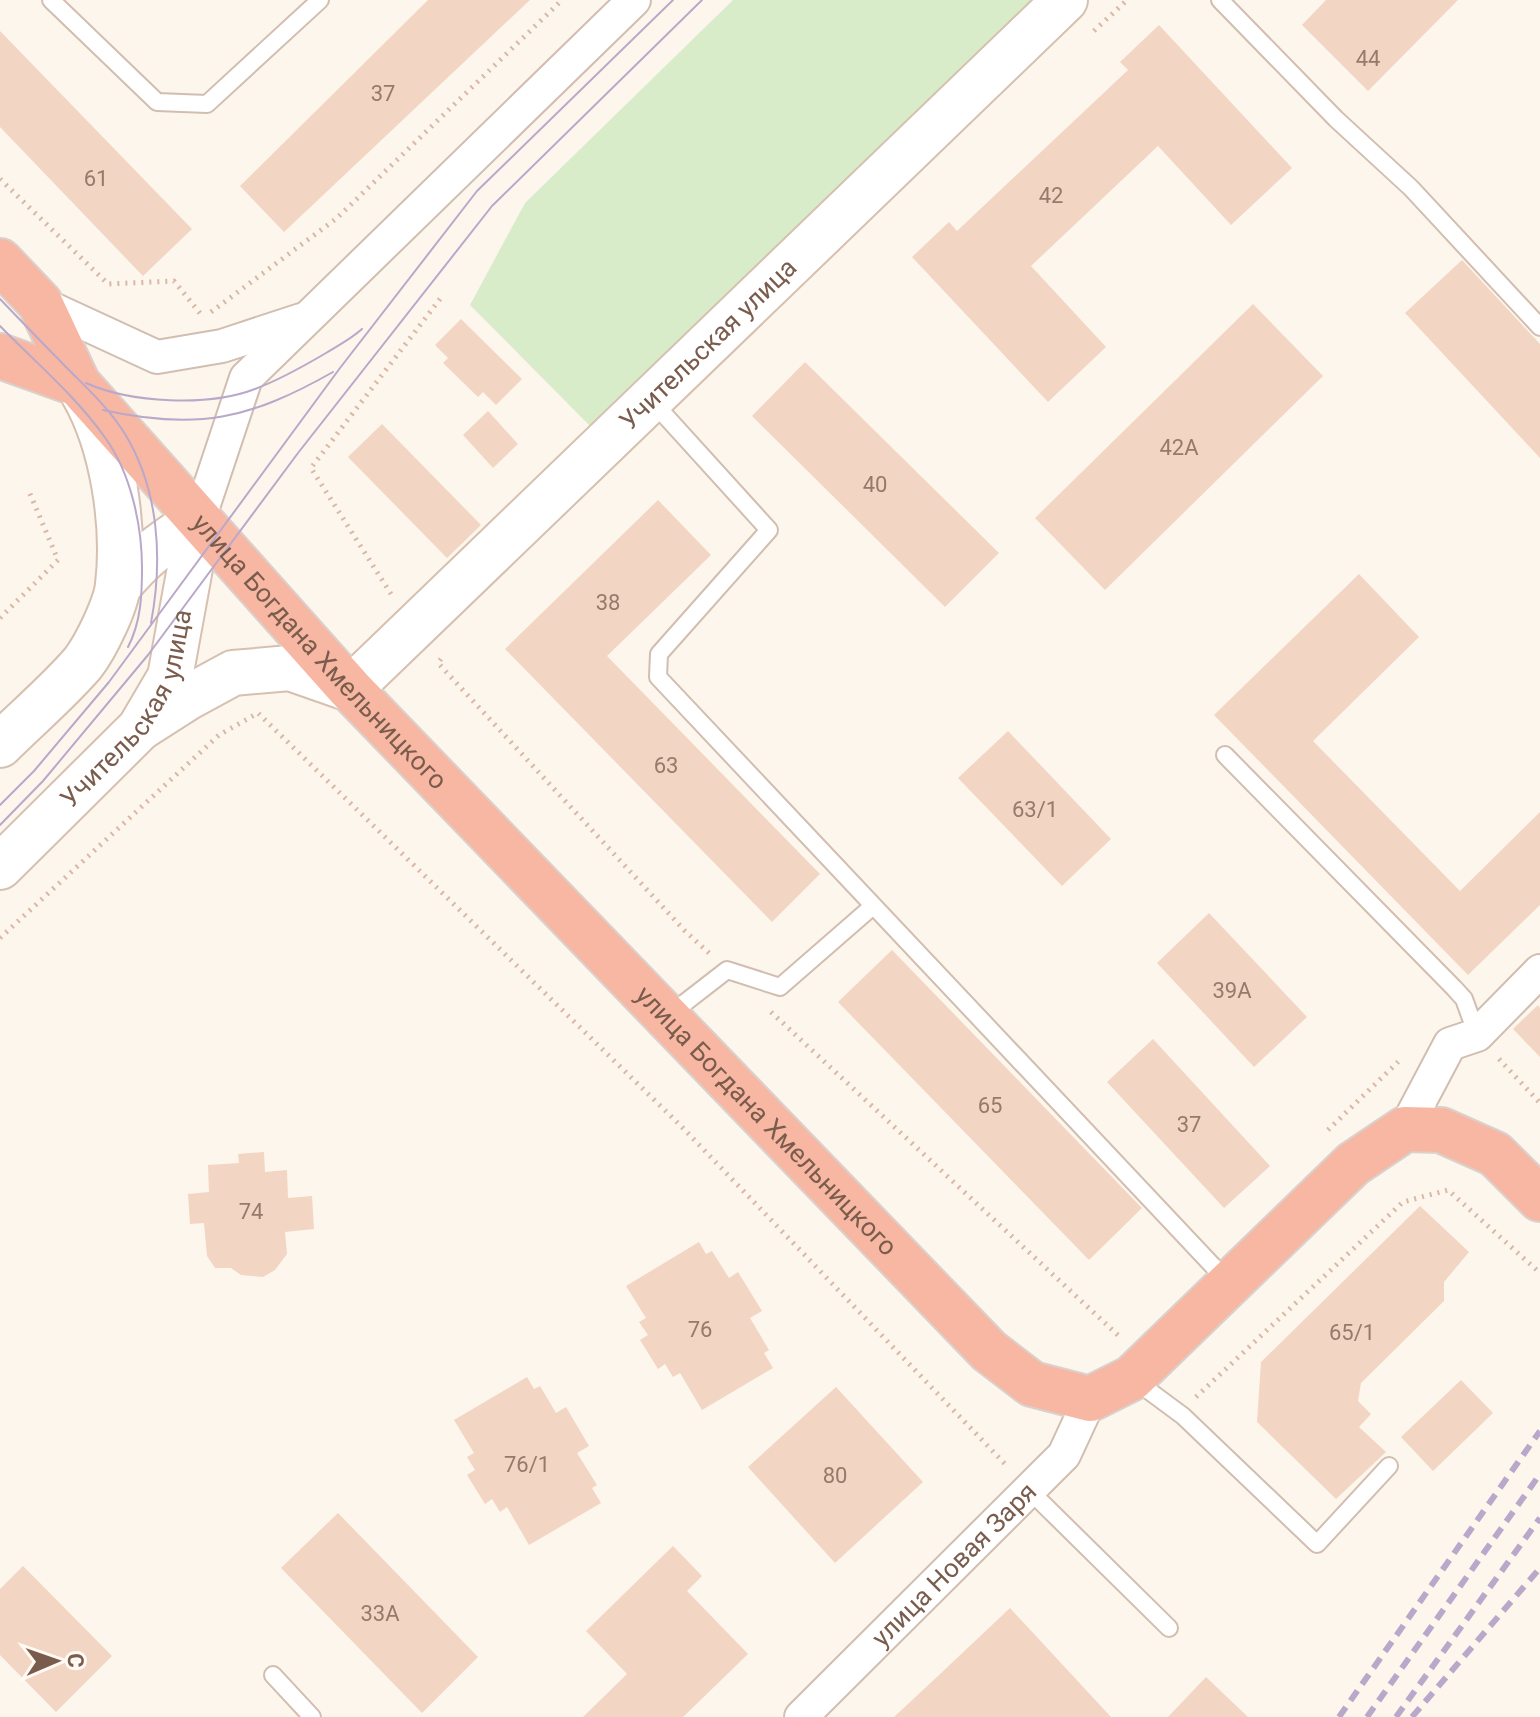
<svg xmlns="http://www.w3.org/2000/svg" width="1540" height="1717" font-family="Roboto,sans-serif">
  <rect width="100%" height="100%" fill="#fdf6ec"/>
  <polygon fill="#d8ecc9" points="733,0 1037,0 592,428 470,305 525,203"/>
  <g fill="#f3d5c3">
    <polygon points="428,0 530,0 284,232 240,186"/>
    <polygon points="1326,0 1458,0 1368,91 1302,25"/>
    <polygon points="1159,25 1292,168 1231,225 1158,146 1031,266 1106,347 1048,402 912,257 949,222 957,231 1128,70 1120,62"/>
    <polygon points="0,31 192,229 143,276 0,127"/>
    <polygon points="1462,260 1540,344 1540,458 1405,313"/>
    <polygon points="1253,304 1323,376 1105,590 1035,518"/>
    <polygon points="461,319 522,379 496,405 483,392 478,397 443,363 448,358 435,345"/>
    <polygon points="805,362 999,553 945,607 752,416"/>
    <polygon points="488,411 518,444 493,468 463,435"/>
    <polygon points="382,424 481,525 447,558 348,457"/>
    <polygon points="658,500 711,555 607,656 820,874 772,922 505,649"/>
    <polygon points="1359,574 1419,637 1313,741 1460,891 1540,812 1540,905 1468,975 1214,715"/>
    <polygon points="1008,731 1111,839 1062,886 958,778"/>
    <polygon points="1209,913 1307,1017 1254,1067 1157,963"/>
    <polygon points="892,950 1142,1208 1089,1260 838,1002"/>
    <polygon points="1538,1005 1540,1008 1540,1057 1513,1029"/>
    <polygon points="1153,1039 1270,1166 1224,1208 1107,1082"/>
    <polygon points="264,1152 265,1172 287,1170 288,1198 312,1196 314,1229 285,1232 287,1254 275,1270 263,1277 241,1275 231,1268 215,1268 207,1256 204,1223 190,1224 188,1194 209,1192 208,1165 239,1163 238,1154"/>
    <polygon points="1420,1206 1469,1252 1444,1282 1444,1301 1361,1383 1358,1401 1371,1414 1359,1427 1386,1452 1336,1499 1257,1422 1261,1362"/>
    <polygon points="699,1242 706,1254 712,1251 729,1278 738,1272 762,1311 750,1318 769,1350 764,1353 773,1368 702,1410 680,1373 673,1377 665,1364 658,1369 640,1340 648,1335 639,1322 646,1318 626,1286"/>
    <polygon points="527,1377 534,1389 540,1386 556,1413 566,1407 589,1446 577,1453 597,1485 592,1488 601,1503 529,1545 507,1507 500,1512 492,1499 485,1504 467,1475 475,1470 467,1457 474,1453 454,1420"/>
    <polygon points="1461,1380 1493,1413 1433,1471 1401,1437"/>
    <polygon points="836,1387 923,1482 835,1563 748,1467"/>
    <polygon points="338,1513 478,1657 422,1713 281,1568"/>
    <polygon points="673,1546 702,1576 687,1591 748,1654 683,1717 583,1717 627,1674 586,1631"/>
    <polygon points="23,1566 112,1656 56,1712 0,1655 0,1589"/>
    <polygon points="1010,1608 1111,1717 894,1717 938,1676"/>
    <polygon points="1206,1677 1248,1717 1168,1717"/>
  </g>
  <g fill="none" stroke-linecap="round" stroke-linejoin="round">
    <g stroke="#d1beb0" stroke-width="20">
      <g id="lane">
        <polyline points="51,0 157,102 207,104 320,0"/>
        <polyline points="1220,0 1336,119 1411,188 1540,327"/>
        <polyline points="651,400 769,530 659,654 658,677 1229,1283"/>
        <polyline points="1225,755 1454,988 1464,999 1477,1035"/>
        <polyline points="669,1015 727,970 780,987 873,906"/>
        <polyline points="1133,1379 1183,1416 1317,1544 1389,1466"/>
        <polyline points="1029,1490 1169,1628"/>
        <polyline points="273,1675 312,1717"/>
      </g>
    </g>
    <g stroke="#d1beb0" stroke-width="36">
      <g id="street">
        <polyline points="40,303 157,357 222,346 301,320"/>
        <polyline points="199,519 246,378 634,0"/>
        <polyline points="1405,1129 1450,1044 1477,1035 1540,971"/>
        <path id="s1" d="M 801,1717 L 1064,1455 L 1090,1399"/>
      </g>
    </g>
    <g stroke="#d6c0b0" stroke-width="48">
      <g id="secondary">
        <path d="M 118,587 C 146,553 163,543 199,519"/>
        <path id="s2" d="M 140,728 L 187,698 L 233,673 L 290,668 L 350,689 L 1065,0"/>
        <path d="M 0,745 C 27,718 58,692 83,663 C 96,646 116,605 118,585 C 125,525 113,445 83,393"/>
        <path id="s3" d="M 0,867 L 140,728 L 170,677 L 199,519"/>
      </g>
    </g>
    <g stroke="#dad1cd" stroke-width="48">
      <g id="highway">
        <path id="s4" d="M 0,261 L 40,303 L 78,384 L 350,689 L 989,1351 L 1032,1384 L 1090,1399 L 1132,1378 L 1353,1164 L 1405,1129 L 1441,1130 L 1495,1154 L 1540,1199"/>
        <polyline points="0,356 78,384"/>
      </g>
    </g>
    <g stroke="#d9b8a5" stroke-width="5" stroke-dasharray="2 6" stroke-linecap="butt">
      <polyline points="1094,31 1127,0"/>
      <polyline points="0,179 108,284 174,281 203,317"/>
      <polyline points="211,312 337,218 562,0"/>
      <polyline points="391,594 311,468 443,295"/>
      <polyline points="0,618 58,560 28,489"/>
      <polyline points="441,659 438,663 685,931 709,953"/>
      <polyline points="0,938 219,735 258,713 682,1127 1006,1465"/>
      <polyline points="771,1012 1121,1338"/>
      <polyline points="1499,1059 1540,1103"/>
      <polyline points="1328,1130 1401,1059"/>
      <polyline points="1196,1397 1403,1202 1448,1190 1540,1273"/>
    </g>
    <use href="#lane" stroke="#fff" stroke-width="16"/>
    <use href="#street" stroke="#fff" stroke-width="32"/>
    <use href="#secondary" stroke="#fff" stroke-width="44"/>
    <use href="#highway" stroke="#f7b7a3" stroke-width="44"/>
    <g stroke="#b9a8c9" stroke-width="2">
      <path d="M 0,299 C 24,324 48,349 73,374 C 91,392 111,411 125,434 C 159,490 163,559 151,623"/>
      <path d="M 0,326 C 35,362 77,397 106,439 C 131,474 142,526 142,568 C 142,595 141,622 128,647"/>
      <path d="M 86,383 C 131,403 208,407 255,389 C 279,380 304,366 326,353 C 339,345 351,339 362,329"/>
      <path d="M 103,410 C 197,431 250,419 333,372"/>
      <polyline points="0,805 34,771 109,682 340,368 477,191 673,0"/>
      <polyline points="0,825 43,781 148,655 298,453 492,206 702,0"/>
    </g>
    <g stroke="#b9a8c9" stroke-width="6" stroke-dasharray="12 8" stroke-linecap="butt">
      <polyline points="1339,1717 1540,1431"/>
      <polyline points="1367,1717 1540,1474"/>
      <polyline points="1396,1717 1540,1518"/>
      <polyline points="1412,1717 1540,1568"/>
    </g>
  </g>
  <g text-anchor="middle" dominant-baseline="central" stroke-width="7" stroke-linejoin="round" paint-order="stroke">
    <g font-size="22" fill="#987a6a">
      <text x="1368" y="58">44</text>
      <text x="383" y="93">37</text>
      <text x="96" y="178">61</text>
      <text x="1051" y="195">42</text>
      <text x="1179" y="447">42А</text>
      <text x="875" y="484">40</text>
      <text x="608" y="602">38</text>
      <text x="666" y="765">63</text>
      <text x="1035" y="809">63/1</text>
      <text x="1232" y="990">39А</text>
      <text x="990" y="1105">65</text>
      <text x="1189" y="1124">37</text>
      <text x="251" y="1211">74</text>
      <text x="700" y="1329">76</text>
      <text x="1352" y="1332">65/1</text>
      <text x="527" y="1464">76/1</text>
      <text x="835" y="1475">80</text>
      <text x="380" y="1613">33А</text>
    </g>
    <g font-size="26" fill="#7a5c4d" stroke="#fffaf3">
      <text stroke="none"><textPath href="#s2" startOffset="726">Учительская улица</textPath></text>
      <text stroke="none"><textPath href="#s4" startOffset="508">улица Богдана Хмельницкого</textPath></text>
      <text stroke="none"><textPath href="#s3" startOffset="208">Учительская улица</textPath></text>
      <text stroke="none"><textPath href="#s4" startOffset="1156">улица Богдана Хмельницкого</textPath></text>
      <text stroke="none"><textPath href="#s1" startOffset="216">улица Новая Заря</textPath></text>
    </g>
  </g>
  <g transform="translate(56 1661) rotate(88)" stroke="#fffaf3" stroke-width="6" paint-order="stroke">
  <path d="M0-6L14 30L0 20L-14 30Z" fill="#7a5c4d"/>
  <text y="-12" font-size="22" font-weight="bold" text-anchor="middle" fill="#7a5c4d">С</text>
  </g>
</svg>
